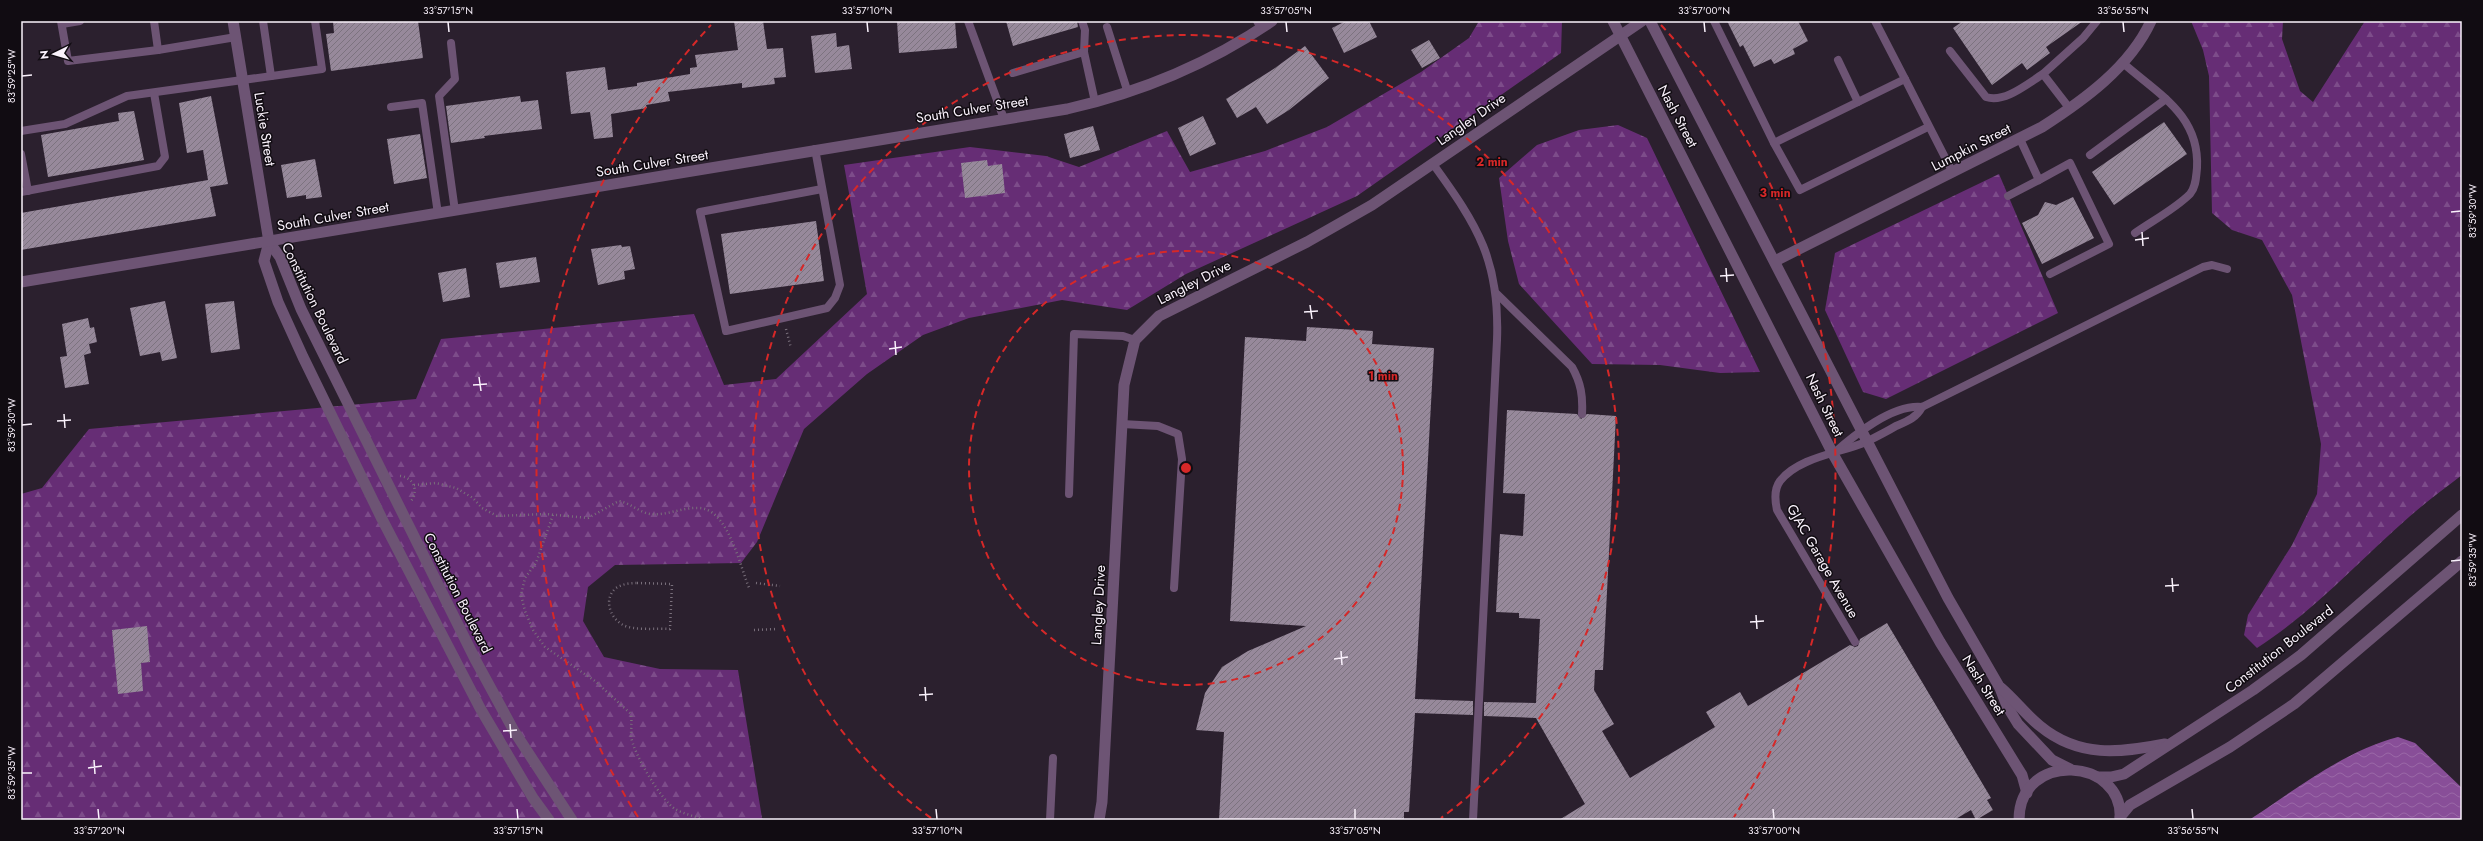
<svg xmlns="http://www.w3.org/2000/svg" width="2483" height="841" font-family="Jost,sans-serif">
  <defs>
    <pattern id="forest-firs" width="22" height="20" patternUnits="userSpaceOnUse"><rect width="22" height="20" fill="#662d75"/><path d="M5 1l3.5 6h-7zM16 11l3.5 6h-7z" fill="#7d4c8a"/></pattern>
    <pattern id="water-waves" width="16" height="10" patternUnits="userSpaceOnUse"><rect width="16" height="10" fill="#884e98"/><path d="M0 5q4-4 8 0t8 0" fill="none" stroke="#9a68a7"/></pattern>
    <pattern id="building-hatch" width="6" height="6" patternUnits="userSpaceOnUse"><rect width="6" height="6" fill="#97899b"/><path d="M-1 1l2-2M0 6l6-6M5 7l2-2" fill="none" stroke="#7c737f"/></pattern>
  </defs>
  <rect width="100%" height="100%" fill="#2b202e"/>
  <g fill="url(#forest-firs)">
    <polygon points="1479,21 1562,21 1561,53 1357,196 1186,274 1127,310 1062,300 969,318 923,335 867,374 804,429 757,542 741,563 615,565 588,587 583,621 604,657 660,669 738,670 762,818 764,820 21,820 21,494 42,488 89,429 416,399 441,339 694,314 724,385 776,379 867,294 844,165 970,147 1046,156 1079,167 1167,131 1190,172 1265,151 1327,127 1421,72 1469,38"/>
    <path d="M 2191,21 L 2283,21 L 2282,39 L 2300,91 L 2313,102 L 2365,21 L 2462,21 L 2462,475 C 2444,489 2426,502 2409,517 C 2359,561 2313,612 2257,648 L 2244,635 L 2248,615 L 2292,545 L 2317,494 L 2321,444 L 2292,295 L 2262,240 L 2232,230 L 2212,213 L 2209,76 L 2203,50 Z"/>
    <polygon points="1618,125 1647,138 1760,372 1720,373 1660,365 1592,364 1519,284 1508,241 1499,178 1537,145 1579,130"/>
    <polygon points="1999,174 2058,313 1886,399 1863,392 1825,310 1835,253"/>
  </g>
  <path fill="url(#water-waves)" d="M 2398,737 L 2415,743 L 2462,788 L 2462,820 L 2249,820 C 2295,790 2344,751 2398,737 Z"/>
  <g fill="url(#building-hatch)">
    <polygon points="333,21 418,21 423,58 331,71 326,34 334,33"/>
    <polygon points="734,21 763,21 767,49 783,48 786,77 774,78 775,84 742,88 742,83 668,92 670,101 646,105 647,108 611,114 613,137 594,139 590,112 571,114 566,72 605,67 608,90 637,86 637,83 690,74 690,68 697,67 695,55 738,50"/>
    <polygon points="897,21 955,21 957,48 899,53"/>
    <polygon points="1006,21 1077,21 1078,27 1013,46"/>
    <polygon points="1346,21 1369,21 1377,37 1344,53 1332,28"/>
    <polygon points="1727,21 1798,21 1808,41 1793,49 1795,54 1774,64 1771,59 1754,67 1743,45 1740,47"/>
    <polygon points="1963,21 2083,21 2046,47 2050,53 2027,70 2022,63 1992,85 1953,28"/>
    <polygon points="836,33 837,47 849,45 852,69 815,73 811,36"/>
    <polygon points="1429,40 1440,58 1422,68 1411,50"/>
    <polygon points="1305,46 1329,78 1289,110 1267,124 1256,107 1237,118 1226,99 1275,68"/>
    <polygon points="211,96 228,184 210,187 216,216 21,250 21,213 208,180 203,150 187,153 179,103"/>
    <polygon points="520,96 521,102 538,100 542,129 484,136 485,138 451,143 446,106"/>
    <polygon points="134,111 144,160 48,177 41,135 119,121 118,113"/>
    <polygon points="1203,116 1216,144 1190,156 1178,128"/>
    <polygon points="2164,122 2187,154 2114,205 2092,172"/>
    <polygon points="1093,126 1100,150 1070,158 1064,134"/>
    <polygon points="420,134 427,178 394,184 387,139"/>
    <polygon points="315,159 322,197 306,199 306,195 287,198 281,165"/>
    <polygon points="987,160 988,166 1002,164 1005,193 965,198 961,163"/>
    <polygon points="2073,197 2094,238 2042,264 2022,223 2038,215 2045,202 2056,205"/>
    <polygon points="816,221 824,281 730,294 721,234"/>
    <polygon points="621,245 622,247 630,246 635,269 624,271 625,279 598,285 591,249"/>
    <polygon points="536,257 540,282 500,288 496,263"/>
    <polygon points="466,268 470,297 443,302 438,273"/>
    <polygon points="165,301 177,358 162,361 160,352 140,356 130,308"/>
    <polygon points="234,301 240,349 211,353 205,304"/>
    <polygon points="88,318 90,328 94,327 97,342 89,344 91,353 84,355 89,384 65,388 60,357 67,356 62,324"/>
    <polygon points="1307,327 1373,331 1372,344 1434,348 1415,699 1473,701 1473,715 1415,713 1409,812 1404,812 1404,820 1219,820 1224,732 1196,730 1205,693 1222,667 1248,651 1306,626 1230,621 1245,337 1306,341"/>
    <polygon points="1507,410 1577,414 1581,419 1587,414 1616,416 1603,670 1595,670 1594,690 1614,724 1602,731 1630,778 1715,727 1706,712 1740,692 1748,706 1850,645 1855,647 1858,646 1860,639 1887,623 1991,798 1987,800 1993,810 1976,820 1971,810 1954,820 1559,820 1585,804 1536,718 1484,716 1484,702 1536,703 1540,619 1519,618 1519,613 1496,612 1500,534 1523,536 1525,494 1503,493"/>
    <polygon points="147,626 150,662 141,663 143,691 118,694 112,630"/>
  </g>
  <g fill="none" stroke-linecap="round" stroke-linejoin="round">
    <g stroke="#796f7b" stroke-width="2.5" stroke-dasharray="1 3" stroke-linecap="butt">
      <polyline points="786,329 791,348"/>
      <path d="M 400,476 C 413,477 419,490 411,501"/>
      <path d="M 414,485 L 436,483 L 456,488 L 473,498 L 482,508 L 497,516 L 546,514 L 588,518 L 619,501 C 630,503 639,512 650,514 C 667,516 682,507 699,508 C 729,509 740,568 750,590"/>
      <path d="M 553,515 L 536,563 L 525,578 L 521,595 L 525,611 L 533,630 L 545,647 L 595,681 L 631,714 C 632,722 631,729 631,736 C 633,753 661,800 675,809 C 684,814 694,816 704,820"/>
      <path d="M 637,583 L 672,584 L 670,629 C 657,628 635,631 623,625 C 610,618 603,599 616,588 C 622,584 630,583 637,583 Z"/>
      <polyline points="756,583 780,586"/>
      <polyline points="754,630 777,629"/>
    </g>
    <g stroke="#6d5474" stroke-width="8">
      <polyline points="61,21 68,61 158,50 236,37"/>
      <polyline points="154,21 158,50"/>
      <polyline points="263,21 271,76"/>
      <polyline points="968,21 1004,119"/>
      <polyline points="1082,21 1085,30 1084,52 1095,102"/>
      <polyline points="1257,21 1261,28"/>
      <polyline points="1714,21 1774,143 1905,79 1875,21"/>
      <polyline points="62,24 80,21"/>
      <polyline points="1107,27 1128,93"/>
      <polyline points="451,43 455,79 439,96 455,211"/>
      <path d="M 1950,51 L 1986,97 C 2005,103 2027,84 2043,74 L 2070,109"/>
      <polyline points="1838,60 1858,102"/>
      <path d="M 2123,63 C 2158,94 2200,115 2197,168 C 2196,177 2196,187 2190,194 C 2175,209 2152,221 2135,233"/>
      <polyline points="1013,73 1084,52"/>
      <polyline points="2043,74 2083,38 2097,21"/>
      <polyline points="1905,79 1953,173"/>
      <polyline points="391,107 422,103 438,214"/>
      <polyline points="21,131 65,124 127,96 322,69 315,21"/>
      <polyline points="2020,139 2039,180 2070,163 2109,244 2050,274"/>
      <polyline points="1774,143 1800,190 1928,127"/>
      <polyline points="815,149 840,285 835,298 827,308 726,331 700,212 822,189"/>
      <polyline points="21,154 28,191"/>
      <polyline points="2090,155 2166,99"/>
      <path d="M 1433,164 C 1478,226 1500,261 1497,340 L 1473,820"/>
      <polyline points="21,192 158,166 165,157 154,93"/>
      <polyline points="2008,196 2039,180"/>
      <path d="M 1497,294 L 1572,367 C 1581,383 1583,396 1582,414"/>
      <polyline points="1122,424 1158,426 1178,434 1182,459 1174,588"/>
      <path d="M 1833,454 C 1854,435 1893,404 1922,407 L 2203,267 L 2212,265 L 2227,269"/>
      <polyline points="1069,494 1074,334 1123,336 1135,340"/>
      <path d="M 1855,642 L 1777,510 C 1775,501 1774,489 1780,481 C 1799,457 1840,453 1866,442 C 1876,437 1886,432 1896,426 C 1908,421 1916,418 1922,407"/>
      <polyline points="1050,820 1053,758"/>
    </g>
    <g stroke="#6d5474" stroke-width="11">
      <path d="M 1775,261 L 2042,127 C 2084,100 2130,67 2151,21"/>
      <polyline points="1099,820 1102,802 1124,385 1135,340 1159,316 1307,242 1372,205 1642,21"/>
    </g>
    <g stroke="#6d5474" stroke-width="11">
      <polyline points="233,21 269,242 280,257 301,309 476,661 514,731 572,820"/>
      <polyline points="1613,21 1833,454 1940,642 2022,775 2027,793"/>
      <polyline points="1650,21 1948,598 2000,688 2007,706 2018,724 2052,760 2070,769"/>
      <polyline points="269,242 264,261 278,302 303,357 382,519 480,708 533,798 549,820"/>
      <path d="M 21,282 L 1067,109 C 1141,92 1209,64 1272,21"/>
      <path d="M 2001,688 C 2015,700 2026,715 2040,726 C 2079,758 2120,753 2165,744"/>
      <polyline points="2098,777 2111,777 2124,774 2253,690 2301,655 2462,515"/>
      <polyline points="2120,817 2130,805 2230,747 2294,704 2462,561"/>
      <path d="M 2019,820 C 2019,750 2125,757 2120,820"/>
    </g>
  </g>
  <path fill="none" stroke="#faf2fc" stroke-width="1.5" d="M 448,22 L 449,32M 867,22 L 868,32M 1286,22 L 1287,32M 1704,22 L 1705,32M 2123,22 L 2124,32M 22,76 L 32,75M 2451,212 L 2461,211M 2142,232 L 2143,246M 2135,240 L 2149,238M 1726,268 L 1727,282M 1720,276 L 1734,275M 1310,305 L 1312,319M 1304,312 L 1318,311M 895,341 L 896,355M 889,349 L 902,347M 479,377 L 481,391M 473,385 L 487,384M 64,414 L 65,428M 57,421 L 71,420M 22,425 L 32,424M 2451,561 L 2461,560M 2172,578 L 2173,592M 2165,586 L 2179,585M 1756,615 L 1757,629M 1750,622 L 1764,621M 1341,651 L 1342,665M 1334,659 L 1348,657M 925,687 L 926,701M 919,695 L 933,694M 510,724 L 511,738M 503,731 L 517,730M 94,760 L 95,774M 88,768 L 102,766M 22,773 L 32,773M 98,809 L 99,819M 517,809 L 518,819M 936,809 L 937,819M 1355,809 L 1355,819M 1773,809 L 1774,819M 2192,809 L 2193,819"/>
  <g fill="none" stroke="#d62828" stroke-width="2" stroke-dasharray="7 5">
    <circle cx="1186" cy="468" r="217"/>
    <path d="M931 818A433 433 0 1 1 1441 818"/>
    <path d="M638 817A650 650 0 0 1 711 25M1661 25A650 650 0 0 1 1734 817"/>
  </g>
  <g text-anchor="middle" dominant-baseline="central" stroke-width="3" stroke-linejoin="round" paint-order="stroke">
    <g font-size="14" fill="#faf2fc" stroke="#110c12">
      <text transform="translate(972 109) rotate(-9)">South Culver Street</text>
      <text transform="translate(1678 116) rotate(62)">Nash Street</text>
      <text transform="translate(1471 119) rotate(-35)">Langley Drive</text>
      <text transform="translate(265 129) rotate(81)">Luckie Street</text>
      <text transform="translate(1971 147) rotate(-27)">Lumpkin Street</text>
      <text transform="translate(652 163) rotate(-9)">South Culver Street</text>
      <text transform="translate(333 216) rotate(-10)">South Culver Street</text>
      <text transform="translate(1194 282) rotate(-27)">Langley Drive</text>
      <text transform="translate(315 303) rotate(64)">Constitution Boulevard</text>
      <text transform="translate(1825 405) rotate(64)">Nash Street</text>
      <text transform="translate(1823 561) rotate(60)">GJAC Garage Avenue</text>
      <text transform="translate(458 593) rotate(63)">Constitution Boulevard</text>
      <text transform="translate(1098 605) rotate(-87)">Langley Drive</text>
      <text transform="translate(2279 649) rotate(-38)">Constitution Boulevard</text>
      <text transform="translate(1984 685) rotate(58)">Nash Street</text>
    </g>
  </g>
  <circle cx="1186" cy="468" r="6" fill="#d62828" stroke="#110c12" stroke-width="2"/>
  <g font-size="12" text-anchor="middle" font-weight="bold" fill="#d62828" stroke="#110c12" stroke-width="3" stroke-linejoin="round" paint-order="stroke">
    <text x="1492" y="166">2 min</text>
    <text x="1775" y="197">3 min</text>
    <text x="1383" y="380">1 min</text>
  </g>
  <rect width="2483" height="841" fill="none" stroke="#110c12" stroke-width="44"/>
  <g transform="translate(54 54) rotate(265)" stroke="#110c12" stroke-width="3" paint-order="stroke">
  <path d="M0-3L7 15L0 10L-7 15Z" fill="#faf2fc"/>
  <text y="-6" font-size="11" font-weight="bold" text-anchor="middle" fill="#faf2fc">N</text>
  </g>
  <rect x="22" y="22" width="2439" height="797" fill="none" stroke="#faf2fc" stroke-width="1.5"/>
  <g font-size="10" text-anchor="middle" fill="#faf2fc">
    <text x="448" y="14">33°57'15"N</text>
    <text x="867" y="14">33°57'10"N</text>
    <text x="1286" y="14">33°57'05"N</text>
    <text x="1704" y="14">33°57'00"N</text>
    <text x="2123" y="14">33°56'55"N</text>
    <text transform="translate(11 76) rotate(-90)" y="4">83°59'25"W</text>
    <text transform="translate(2472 211) rotate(-90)" y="4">83°59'30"W</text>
    <text transform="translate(11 425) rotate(-90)" y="4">83°59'30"W</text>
    <text transform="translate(2472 560) rotate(-90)" y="4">83°59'35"W</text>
    <text transform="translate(11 773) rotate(-90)" y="4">83°59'35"W</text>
    <text x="99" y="834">33°57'20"N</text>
    <text x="518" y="834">33°57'15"N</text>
    <text x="937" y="834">33°57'10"N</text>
    <text x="1355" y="834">33°57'05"N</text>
    <text x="1774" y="834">33°57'00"N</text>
    <text x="2193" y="834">33°56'55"N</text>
  </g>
</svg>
